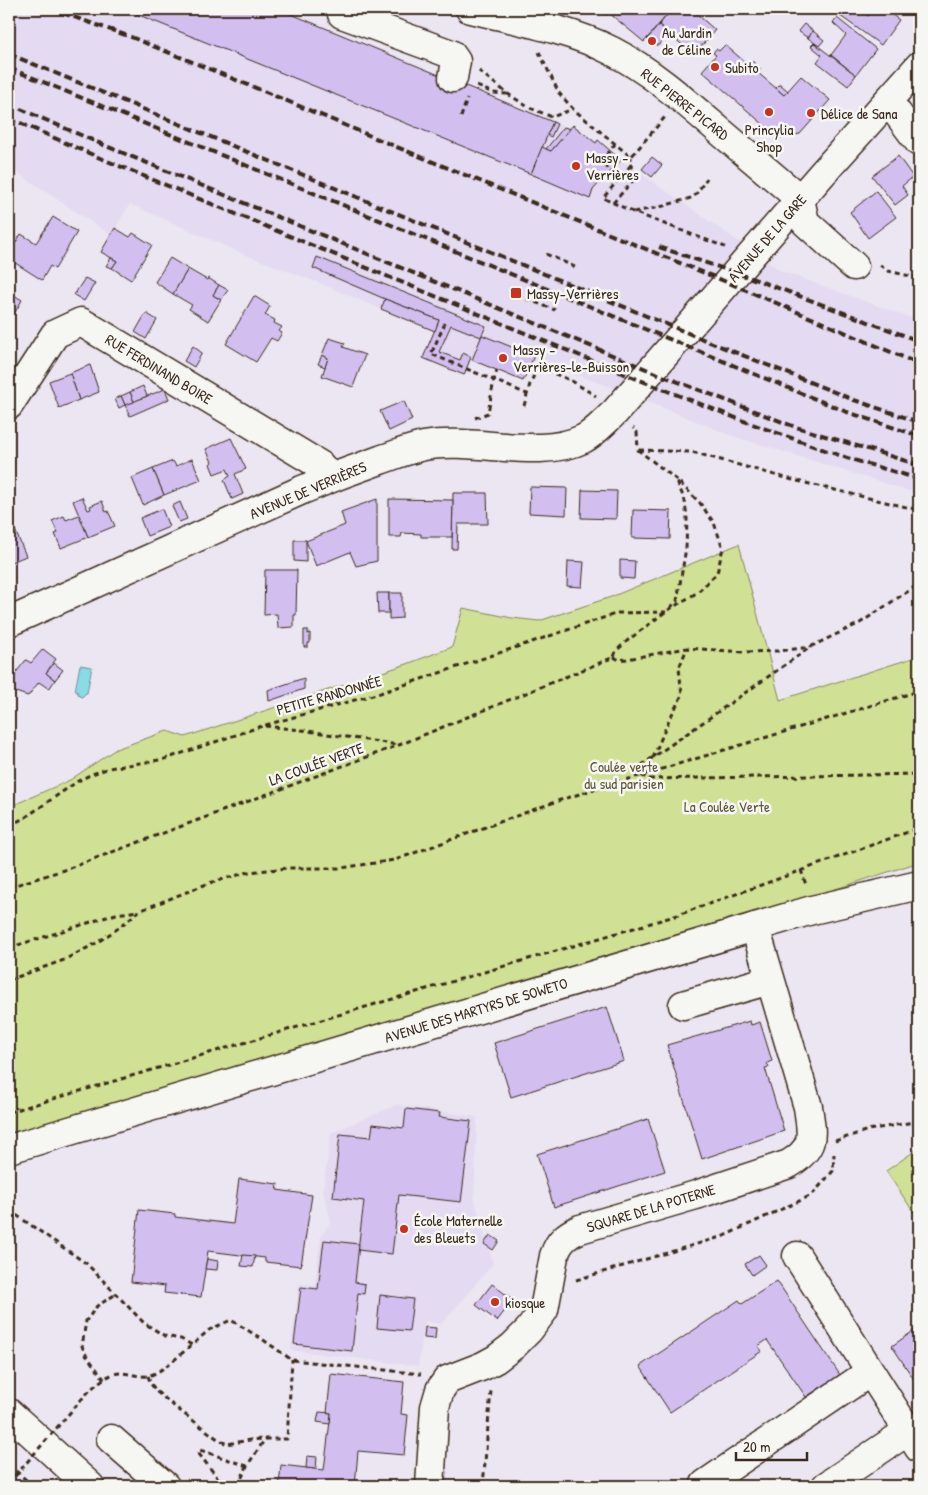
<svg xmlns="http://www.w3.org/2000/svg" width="928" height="1495" font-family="'Patrick Hand',sans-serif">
  <rect width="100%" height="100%" fill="#ebe6f1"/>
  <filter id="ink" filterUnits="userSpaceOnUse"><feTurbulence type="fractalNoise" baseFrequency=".02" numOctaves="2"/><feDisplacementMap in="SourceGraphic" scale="10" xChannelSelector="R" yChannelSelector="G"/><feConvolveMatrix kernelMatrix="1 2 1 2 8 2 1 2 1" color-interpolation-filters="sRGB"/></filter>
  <g filter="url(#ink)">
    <g fill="#e4daf1">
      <polygon points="9,9 124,9 531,174 553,122 569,129 573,125 596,142 598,140 621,160 781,271 919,321 919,494 730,435 612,387 540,362 534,356 523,381 472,360 471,358 464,375 423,358 434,331 322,284 246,255 130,204 111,235 9,167"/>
      <polygon points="397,1105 477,1117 474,1198 493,1264 441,1324 425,1321 418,1366 291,1350 299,1284 315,1285 321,1237 331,1221 323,1191 331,1133"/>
    </g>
    <g fill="#d0e094" stroke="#868559">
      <polygon points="739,544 780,700 919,656 919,862 694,935 9,1141 9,807 70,780 116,749 167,731 185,737 407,664 452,647 463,608 512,618 539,621 611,597"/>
      <polygon points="919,1148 919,1220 886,1171"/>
    </g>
    <polygon fill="#8adbe4" stroke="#6a9495" points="80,665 92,667 87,693 86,693 82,697 79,696 77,691 75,691"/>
    <g fill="#d2bff0" stroke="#3b2a1e">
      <polygon points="124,9 279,9 553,122 531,174"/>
      <polygon points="598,9 612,9 607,15"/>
      <polygon points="612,9 672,9 644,42 609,13"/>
      <polygon points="672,9 691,9 715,30 694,55 659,25"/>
      <polygon points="839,9 858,9 868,16 874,9 888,9 887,11 899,20 881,45 836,13"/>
      <polygon points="837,18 876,49 856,75 831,55 846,35 833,23"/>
      <polygon points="804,24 813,31 808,38 798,31"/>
      <polygon points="659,25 669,33 659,45 656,45 647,39"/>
      <polygon points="813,31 824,40 819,46 808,38"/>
      <polygon points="814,43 856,75 848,86 817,62 822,55 811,46"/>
      <polygon points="725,45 784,95 801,76 830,100 800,134 779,138 702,71 716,55 713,53 716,49 719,51"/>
      <polygon points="752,61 761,69 758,73 748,65"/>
      <polygon points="780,84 788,91 784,95 776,88"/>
      <polygon points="553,122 557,124 551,137 547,135"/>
      <polygon points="573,125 596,143 598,140 621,160 602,183 600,182 593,190 590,199 531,174 542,147 551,151"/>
      <polygon points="564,127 570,129 551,151 546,149"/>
      <polygon points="898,156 913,177 902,186 908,195 895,205 872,176"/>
      <polygon points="652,157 662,165 652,177 642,169"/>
      <polygon points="876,191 896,217 868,238 850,212"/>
      <polygon points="53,217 77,232 55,269 50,266 42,280 9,259 9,254 21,234 36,243"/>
      <polygon points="115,228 130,237 133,233 152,245 131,280 112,268 117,261 101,252"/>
      <polygon points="317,257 486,326 481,337 451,325 439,352 460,360 463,353 471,357 464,375 423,358 439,320 385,299 313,268"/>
      <polygon points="111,258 117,261 112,268 106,266"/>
      <polygon points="170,258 188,269 173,294 155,282"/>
      <polygon points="188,269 207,280 208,278 219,285 213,295 221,300 208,321 189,309 192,305 173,294"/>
      <polygon points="85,278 95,283 84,301 74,295"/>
      <polygon points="219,285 228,290 221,300 213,295"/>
      <polygon points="9,292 22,300 14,314 9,310"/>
      <polygon points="254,296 270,306 265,315 275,320 274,323 282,327 279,331 282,333 277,341 271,338 256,362 226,344"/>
      <polygon points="385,299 439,320 435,331 381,309"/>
      <polygon points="146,313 157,320 146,339 135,332"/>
      <polygon points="482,335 534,356 523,381 472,360"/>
      <polygon points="329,338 345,343 343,347 365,355 353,387 322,376 328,358 322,355"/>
      <polygon points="193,346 202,353 194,367 184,361"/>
      <polygon points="322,355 328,358 325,367 318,364"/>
      <polygon points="90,365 99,392 79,400 70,373"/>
      <polygon points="70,373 79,400 59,408 49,381"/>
      <polygon points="143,386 147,396 134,402 130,392"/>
      <polygon points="165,389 169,399 130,416 125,405"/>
      <polygon points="130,392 134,402 125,405 121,396"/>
      <polygon points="121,396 125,405 119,408 115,399"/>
      <polygon points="404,401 412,420 389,431 380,411"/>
      <polygon points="231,438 246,469 235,474 243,494 232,499 224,480 230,476 227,469 214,474 210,464 212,462 206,449"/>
      <polygon points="192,459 201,480 164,495 153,469 173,461 176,466"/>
      <polygon points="153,469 164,495 143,505 132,478"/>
      <polygon points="530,487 567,488 566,515 529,513"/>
      <polygon points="582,490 617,491 616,519 581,518"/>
      <polygon points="453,493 487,493 488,524 458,524 457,549 452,549"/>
      <polygon points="82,497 88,510 91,509 90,506 102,501 106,512 108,511 115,526 88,537 73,501"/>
      <polygon points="377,499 377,561 356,566 350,552 316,566 306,541 345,525 341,512"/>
      <polygon points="389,499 453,500 452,537 421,537 421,534 402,533 401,537 389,537"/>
      <polygon points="180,502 187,519 179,522 172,506"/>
      <polygon points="162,509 169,527 147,536 140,518"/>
      <polygon points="633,510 671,511 670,539 632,538"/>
      <polygon points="79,515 88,537 61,548 55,534 58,533 52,521 64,516 66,520"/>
      <polygon points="15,530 26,556 9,563 9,533"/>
      <polygon points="294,540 306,540 306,562 294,561"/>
      <polygon points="620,560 635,561 634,579 620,578"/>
      <polygon points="568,561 584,562 582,587 567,586"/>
      <polygon points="265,570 297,570 296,615 294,615 294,627 278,628 277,614 264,615"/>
      <polygon points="377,593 389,593 389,613 378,613"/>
      <polygon points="389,593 402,593 402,618 389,619"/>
      <polygon points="304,630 308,630 308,634 310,633 310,643 308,643 308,647 304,647"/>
      <polygon points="43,649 56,659 46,673 55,680 49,689 39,682 28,696 9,690 9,681 26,660 31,663"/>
      <polygon points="54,663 63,670 55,680 46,673"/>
      <polygon points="304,678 304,689 269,701 268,690"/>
      <polygon points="607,1007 624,1061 511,1097 494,1043"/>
      <polygon points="750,1021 751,1025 760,1022 772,1061 767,1063 769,1067 765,1068 784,1131 702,1159 667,1045"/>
      <polygon points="406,1109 440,1113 439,1117 471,1121 461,1202 399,1195 392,1254 358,1250 364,1201 333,1197 340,1134 371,1137 373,1124 404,1128"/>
      <polygon points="648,1119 665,1171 554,1207 537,1154"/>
      <polygon points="239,1179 278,1184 277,1190 312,1195 301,1266 265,1262 265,1258 208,1251 201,1297 164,1293 165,1286 131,1282 139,1210 175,1214 175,1217 233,1224"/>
      <polygon points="490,1235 499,1241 493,1250 484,1244"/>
      <polygon points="324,1240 359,1244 355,1282 365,1284 364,1294 358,1293 352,1351 294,1344 301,1287 318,1289"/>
      <polygon points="243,1255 255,1256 253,1267 241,1266"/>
      <polygon points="759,1255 766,1265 752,1275 745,1264"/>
      <polygon points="207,1259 218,1261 217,1270 205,1269"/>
      <polygon points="777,1281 840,1375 806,1397 767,1340 758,1346 762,1351 670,1412 640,1366 739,1300 742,1304"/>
      <polygon points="492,1284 513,1300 497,1321 476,1305"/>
      <polygon points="380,1295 413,1299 409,1331 377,1328"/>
      <polygon points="425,1327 436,1328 435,1339 424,1338"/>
      <polygon points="919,1327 919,1387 892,1346"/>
      <polygon points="331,1374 404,1382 401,1414 408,1415 404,1455 358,1451 355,1486 279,1486 281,1465 324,1470 331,1413 327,1413"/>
      <polygon points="319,1412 331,1413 330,1424 317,1422"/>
      <polygon points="307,1456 317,1457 316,1469 306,1468"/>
    </g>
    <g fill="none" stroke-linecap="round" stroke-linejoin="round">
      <g stroke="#3b2a1e" stroke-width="31">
        <g id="minor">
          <path d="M 470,9 C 516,20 569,29 612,51 C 653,72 687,103 722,133 C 748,155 774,177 800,199"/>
          <polyline points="342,14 451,54 456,61 453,78"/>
          <polyline points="888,101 919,142"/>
          <polyline points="800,199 805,222 854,266"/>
          <polyline points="9,405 55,334 81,322 320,465 331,478"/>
          <path d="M 9,622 L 302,490 C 328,479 354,469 380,460 C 395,455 409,449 424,446 C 473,437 539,460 583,439 C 595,433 605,421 615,412 L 821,175 L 919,66"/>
          <polyline points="683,1005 770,980"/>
          <polyline points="797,1256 919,1448"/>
          <polyline points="111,1439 165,1486"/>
          <polyline points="705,1484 870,1372"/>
          <path d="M 430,1486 L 435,1407 L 440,1390 L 447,1380 L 483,1366 L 496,1359 L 513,1346 L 529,1330 L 544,1310 L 554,1256 C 559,1241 566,1235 580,1229 L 696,1195 L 789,1164 C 816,1147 812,1136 808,1107 L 755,927"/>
          <polyline points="826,1486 908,1431"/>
        </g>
      </g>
      <g stroke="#3b2a1e" stroke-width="31">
        <g id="major">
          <polyline points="9,1149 812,910 919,885"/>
          <polyline points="9,1413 90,1486"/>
        </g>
      </g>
      <g stroke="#3b2a1e" stroke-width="3" stroke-dasharray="5 4" stroke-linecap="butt">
        <polyline points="539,52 559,93 573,109 631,157 665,117"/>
        <polyline points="479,71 508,94 528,107 552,117 573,109"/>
        <polyline points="477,86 493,93 507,94"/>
        <polyline points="461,117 467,99"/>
        <polyline points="615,144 601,162 619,178"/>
        <polyline points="631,165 603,198 633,212 725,247"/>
        <polyline points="613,203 637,176 631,165 631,157"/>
        <polyline points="634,212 660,207 694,197 707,178"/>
        <polyline points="546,254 575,267"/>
        <polyline points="880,265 888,271 919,278"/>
        <polyline points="527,299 555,310"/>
        <polyline points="445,323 431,354 527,394"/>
        <polyline points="538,367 570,380 596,396"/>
        <polyline points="524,406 530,384 540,362"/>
        <polyline points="475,418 488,413 494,380 497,370"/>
        <polyline points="639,450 692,452 793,480 919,510"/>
        <polyline points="670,608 677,601 686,548 687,519 685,501 677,482"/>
        <polyline points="614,657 619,660 627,659 687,648 744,652 778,651 811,647"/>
        <polyline points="265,726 302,730 398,745"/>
        <polyline points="653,758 668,722 682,695 679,668 687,648"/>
        <polyline points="641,775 642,765 812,646 860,623 919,584"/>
        <polyline points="641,775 648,779 919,774"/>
        <polyline points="9,826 26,817 78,781 92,774 109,768 165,759 262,726 380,693 618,613 666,612"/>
        <polyline points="801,870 806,885"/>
        <polyline points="9,887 67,869 399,745 614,657 616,651 627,641 665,612 698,592 717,573 723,548 714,523 700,503 677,480 638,450 637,432 633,428"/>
        <polyline points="9,948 116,914 138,911"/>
        <polyline points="9,980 64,960 93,945 117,929 139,911 209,883 249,872 288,868 341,868 395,860 563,799 919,691"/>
        <polyline points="9,988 12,979"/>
        <polyline points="9,1112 678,915 919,828"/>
        <polyline points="835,1141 868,1130 919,1121"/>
        <polyline points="9,1210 87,1264 144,1323 165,1336 181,1339 192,1345 209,1330 231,1320 262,1339 292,1360 421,1374"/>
        <polyline points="576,1280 724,1236 812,1195 833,1171 834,1154"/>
        <polyline points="148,1376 151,1384 157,1392 179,1410 219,1440 227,1444 250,1440 265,1439"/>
        <polyline points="104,1379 86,1355 82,1346 86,1321 97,1306 116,1294"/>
        <path d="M 80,1401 C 90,1390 104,1374 120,1373 C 129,1373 138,1377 147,1376 C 162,1373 180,1354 192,1345"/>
        <polyline points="9,1465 33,1486"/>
        <polyline points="224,1486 199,1454 200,1450 247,1466"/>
        <polyline points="238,1486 247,1466 265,1439 287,1439 292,1360"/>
        <polyline points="483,1486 491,1390"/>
      </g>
      <use href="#minor" stroke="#f6f6f2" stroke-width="28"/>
      <use href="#major" stroke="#f6f6f2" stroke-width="28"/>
      <g stroke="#3b2a1e" stroke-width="4" stroke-dasharray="8 4" stroke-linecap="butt">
        <polyline points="51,9 131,37 268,93 404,150 746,290 919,364"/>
        <polyline points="9,54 700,338 854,400 919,422"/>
        <polyline points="9,68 847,412 919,436"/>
        <polyline points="9,104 106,146 663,376 793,426 919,465"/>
        <polyline points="9,118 100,158 622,373 741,420 847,458 919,479"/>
        <polyline points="659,247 754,279 919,341"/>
      </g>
      <polyline stroke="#3b2a1e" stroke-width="3" stroke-dasharray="5 4" stroke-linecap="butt" points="9,1483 80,1401"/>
    </g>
  </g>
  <g fill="#c8321e" stroke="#f6f6f2" stroke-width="2">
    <circle cx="652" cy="41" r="5"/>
    <circle cx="715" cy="67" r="5"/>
    <circle cx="769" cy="112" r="5"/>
    <circle cx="811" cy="113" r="5"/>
    <circle cx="576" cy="166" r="5"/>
    <rect x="510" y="287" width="12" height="12" rx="2.5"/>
    <circle cx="503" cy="358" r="5"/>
    <circle cx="404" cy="1229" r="5"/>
    <circle cx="495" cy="1302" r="5"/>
  </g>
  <g text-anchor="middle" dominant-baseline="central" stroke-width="5" stroke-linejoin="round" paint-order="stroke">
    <g font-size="15" fill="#3b2a1e" stroke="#f6f6f2" text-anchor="start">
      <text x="662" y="32">Au Jardin<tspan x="662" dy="17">de Céline</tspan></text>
      <text x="725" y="67">Subito</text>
      <text x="821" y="113">Délice de Sana</text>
      <text x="769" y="129" text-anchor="middle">Princylia<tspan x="769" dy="17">Shop</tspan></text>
      <text x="586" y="157">Massy -<tspan x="586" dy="17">Verrières</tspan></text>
      <text x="527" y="293">Massy-Verrières</text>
      <text x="513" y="349">Massy -<tspan x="513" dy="17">Verrières-le-Buisson</tspan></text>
      <text x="414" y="1220">École Maternelle<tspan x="414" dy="17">des Bleuets</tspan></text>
      <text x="505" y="1302">kiosque</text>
    </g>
    <g font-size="15" fill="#3b2a1e" stroke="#f6f6f2">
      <text transform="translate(685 104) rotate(38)">RUE PIERRE PICARD</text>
      <text transform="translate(767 238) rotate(-49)">AVENUE DE LA GARE</text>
      <text transform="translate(159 369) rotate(31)">RUE FERDINAND BOIRE</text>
      <text transform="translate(308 490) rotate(-23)">AVENUE DE VERRIÈRES</text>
      <text transform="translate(329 695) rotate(-16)">PETITE RANDONNÉE</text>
      <text transform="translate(316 764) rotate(-20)">LA COULÉE VERTE</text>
      <text transform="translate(476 1010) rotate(-17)">AVENUE DES MARTYRS DE SOWETO</text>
      <text transform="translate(651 1208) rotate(-17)">SQUARE DE LA POTERNE</text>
    </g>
    <g font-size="15" fill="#60583c" stroke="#f6f6f2">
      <text x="624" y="766">Coulée verte<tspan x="624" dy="17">du sud parisien</tspan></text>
      <text x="727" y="806">La Coulée Verte</text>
    </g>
  </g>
  <rect width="928" height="1495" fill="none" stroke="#f6f6f2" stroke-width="30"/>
  <rect x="15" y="15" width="898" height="1465" fill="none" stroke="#3b2a1e" stroke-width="2" filter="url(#ink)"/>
  <path d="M736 1452v8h71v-8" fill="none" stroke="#3b2a1e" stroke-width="2.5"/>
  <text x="743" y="1452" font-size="15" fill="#3b2a1e" stroke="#f6f6f2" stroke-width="4" paint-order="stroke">20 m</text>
</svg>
